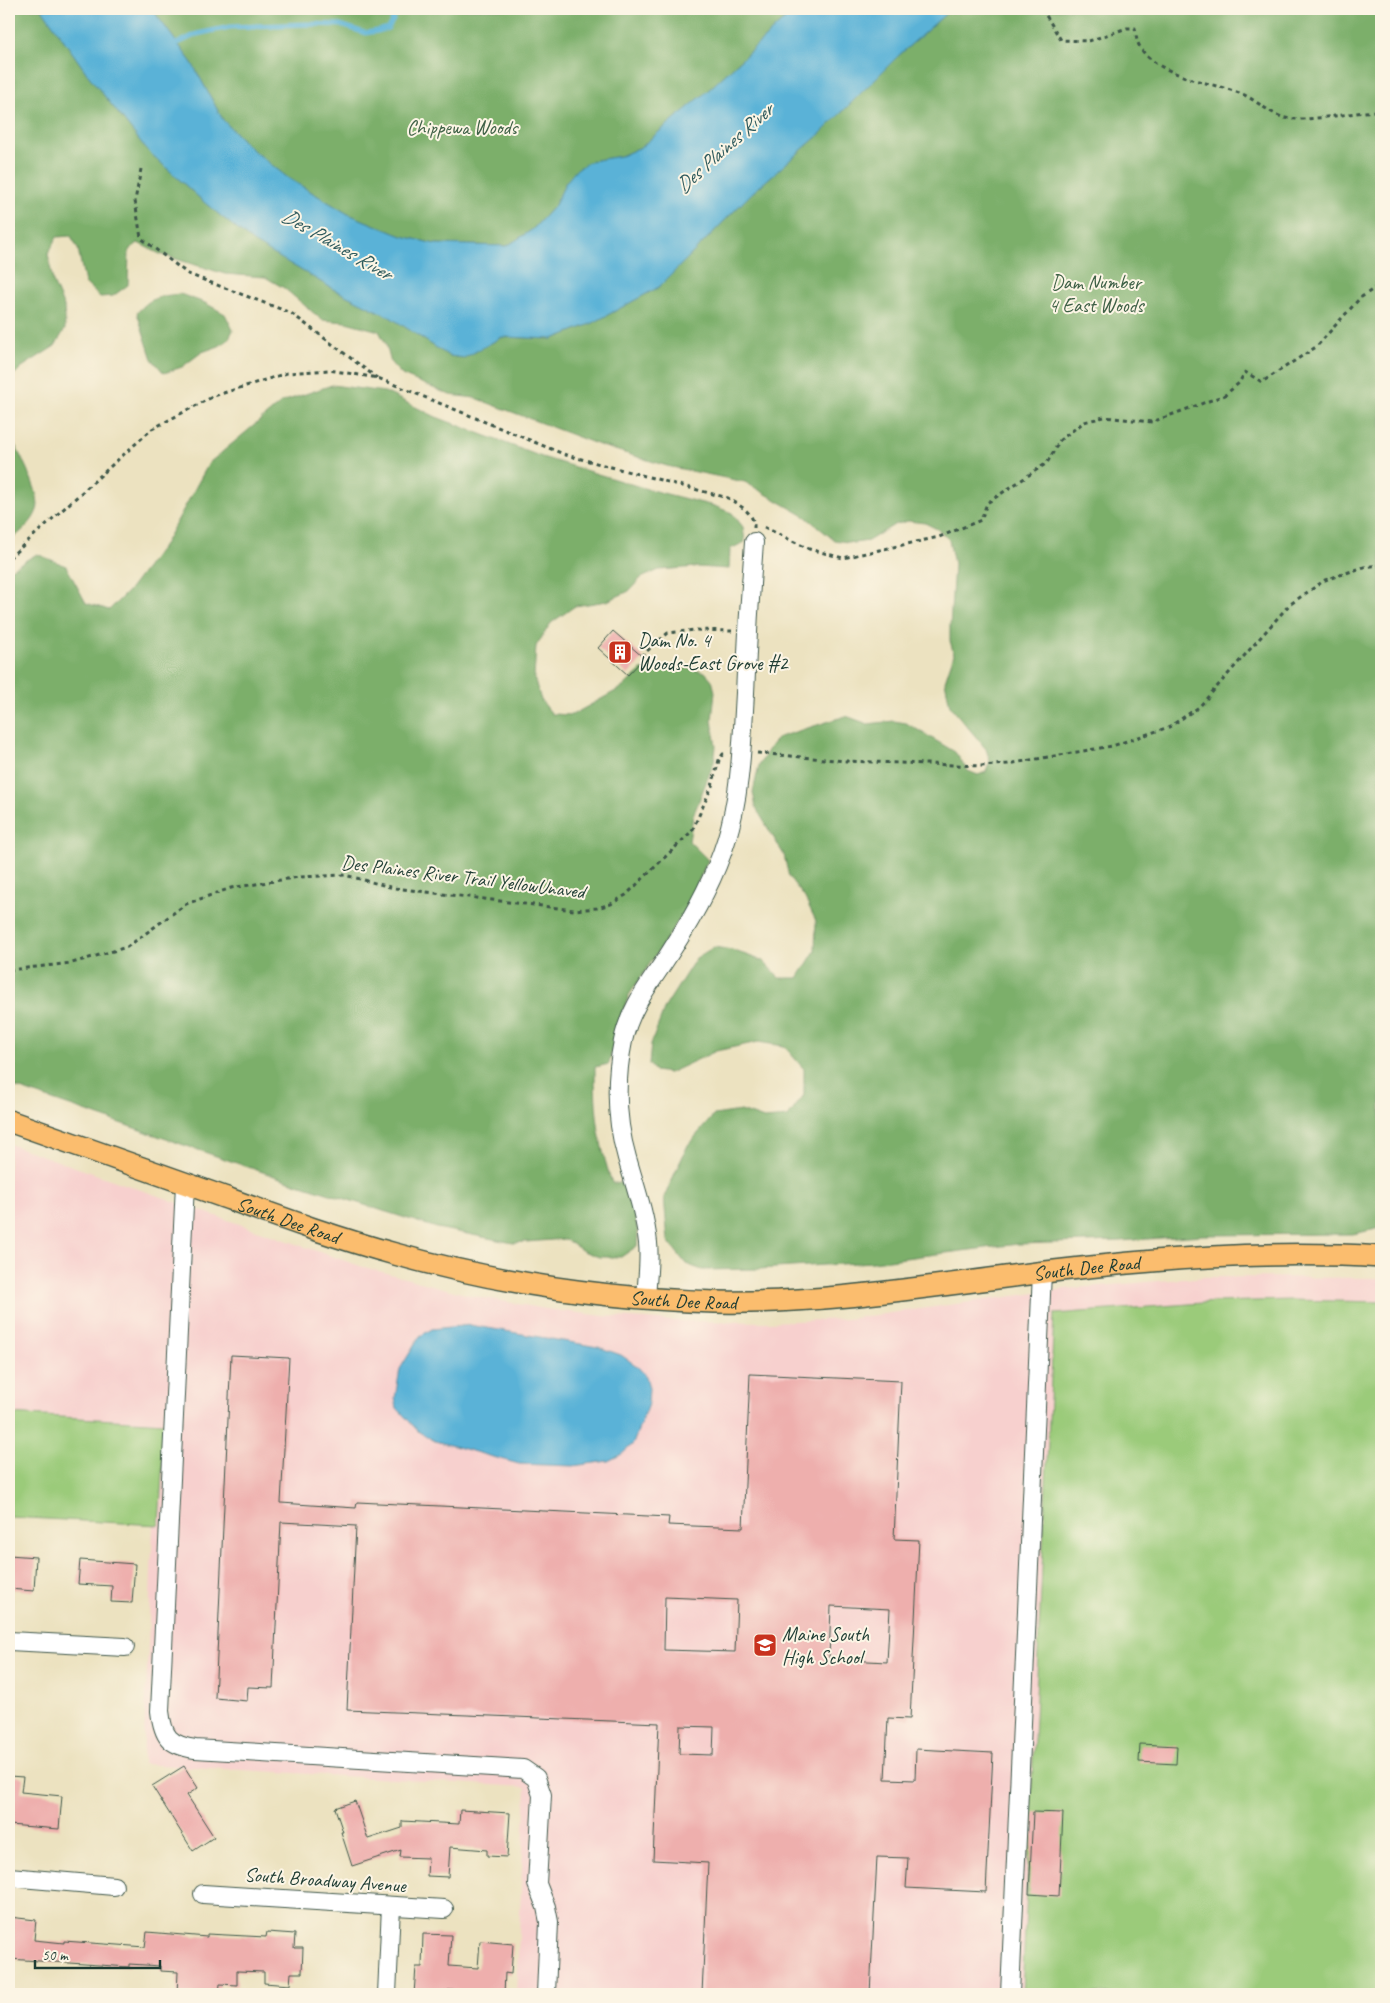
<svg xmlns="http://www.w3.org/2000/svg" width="1390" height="2003" font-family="Caveat,sans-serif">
  <rect width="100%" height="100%" fill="#fcf5e5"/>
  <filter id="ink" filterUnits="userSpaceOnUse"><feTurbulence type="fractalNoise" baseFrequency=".02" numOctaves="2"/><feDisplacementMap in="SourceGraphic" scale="10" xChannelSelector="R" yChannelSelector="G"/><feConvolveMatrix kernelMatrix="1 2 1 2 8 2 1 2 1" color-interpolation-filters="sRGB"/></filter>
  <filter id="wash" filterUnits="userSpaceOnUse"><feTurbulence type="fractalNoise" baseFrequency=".0096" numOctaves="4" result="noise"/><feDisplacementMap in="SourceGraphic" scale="20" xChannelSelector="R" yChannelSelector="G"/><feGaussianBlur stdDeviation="1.12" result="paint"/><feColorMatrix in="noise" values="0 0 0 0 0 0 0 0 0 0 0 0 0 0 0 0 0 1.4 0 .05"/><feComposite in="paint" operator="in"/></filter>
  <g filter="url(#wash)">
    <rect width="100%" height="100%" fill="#ece2c0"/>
    <polygon fill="#f7d0ce" points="9,1144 360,1266 473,1296 546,1309 604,1316 672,1321 768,1322 847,1319 1065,1289 1206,1277 1381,1278 1381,1994 516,1994 526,1787 143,1764 153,1525 9,1517"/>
    <g fill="#9bcb7a" stroke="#5d8457">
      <polygon points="1291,1300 1381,1302 1381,1994 1022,1994 1054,1314 1216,1302"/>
      <polygon points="9,1414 165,1423 159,1525 9,1517"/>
    </g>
    <g fill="#7caf6a" stroke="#4e764f">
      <polygon points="9,9 42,9 88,75 148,151 205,203 252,241 333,289 390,317 449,356 464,358 502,337 553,339 593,323 659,287 752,193 820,134 897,57 951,9 1381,9 1381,1228 1353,1234 1202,1235 1120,1241 1018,1244 873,1262 759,1269 702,1270 686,1264 668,1241 664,1197 688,1145 714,1115 741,1111 764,1119 788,1117 804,1095 804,1069 784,1046 758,1042 716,1051 669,1073 655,1071 649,1064 651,1044 665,1007 696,958 714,947 732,950 763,961 779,978 798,978 815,951 816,921 805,898 789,877 784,855 756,808 753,792 759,765 772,744 779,737 846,716 868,724 894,721 906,723 955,752 968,771 978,775 986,772 990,761 986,749 950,706 945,681 954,654 950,641 950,627 954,564 949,540 939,530 925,523 908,521 894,525 868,541 854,543 834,540 806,517 745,482 667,466 602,446 475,398 450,395 402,375 391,363 386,344 379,331 346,322 322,320 284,288 265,277 225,274 160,254 138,243 129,250 128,285 113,296 100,297 85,283 78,249 71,236 57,237 48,254 53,282 64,307 65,329 55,346 22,367 9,380"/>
      <polygon points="152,9 796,9 703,95 641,147 621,156 591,161 566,182 555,205 533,229 507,246 435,244 402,236 348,214 288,178 248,146 223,120 192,63"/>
      <path d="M 180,294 L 205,303 L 225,314 L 233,330 L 228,340 L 219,346 L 202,352 L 182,367 L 164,373 L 152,359 L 137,313 C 151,297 159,296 180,294 Z"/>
      <path d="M 332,385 L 385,392 L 436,417 L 542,457 L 647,489 L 714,506 L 732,513 L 743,527 L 745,542 L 730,549 L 729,569 L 697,567 L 659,570 L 641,578 L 629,591 L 607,601 L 575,606 L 551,623 L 536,646 L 534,678 L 541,700 L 552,714 L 572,715 L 623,687 L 641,670 L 686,668 L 705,672 L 712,680 L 715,692 L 712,720 L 716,747 L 714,762 L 693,816 L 689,841 L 708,860 L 685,911 L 629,995 L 616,1031 L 609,1064 L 595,1067 C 595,1112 598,1141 612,1183 L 627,1183 L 638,1231 L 637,1246 L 621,1257 L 599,1257 L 583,1251 L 565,1239 L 513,1243 L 437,1228 L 289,1181 L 9,1085 L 9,570 L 37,554 L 66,566 L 86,603 L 109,610 L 131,588 L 165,543 L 209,463 L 282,402 Z"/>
      <path d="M 9,434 C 17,449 43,495 37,510 C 33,523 19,533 9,542 Z"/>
    </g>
    <g fill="#5ab2d7" stroke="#3c7886">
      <polygon points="42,9 152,9 192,63 223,120 248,146 288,178 348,214 402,236 435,244 507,246 533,229 555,205 566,182 577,169 591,161 621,156 641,147 703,95 796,9 951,9 897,57 820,134 752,193 659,287 593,323 553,339 502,337 464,358 449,356 390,317 333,289 253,242 205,203 148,151 88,75"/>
      <polygon points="470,1325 598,1347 621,1355 637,1366 646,1376 649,1388 648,1404 633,1444 622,1454 608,1461 573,1466 519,1464 435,1441 419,1432 397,1408 395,1398 400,1369 420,1336 432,1329"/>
    </g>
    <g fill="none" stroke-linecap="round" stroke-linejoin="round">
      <polyline stroke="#5ab2d7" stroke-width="5" points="172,46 197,34 230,27 307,24 341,25 365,33 378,31 388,28 393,20 396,9"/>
    </g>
    <g id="blocks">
      <g fill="#eeafad" fill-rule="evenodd">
        <polygon points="613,631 644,658 628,675 598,648"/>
        <path d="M 231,1355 L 289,1358 L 281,1503 L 356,1508 L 357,1502 L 669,1517 L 668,1525 L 743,1528 L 750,1374 L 901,1381 L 894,1539 L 919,1540 L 910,1719 L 888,1718 L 885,1779 L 915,1780 L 916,1749 L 993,1753 L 986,1892 L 906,1888 L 908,1858 L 877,1857 L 870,1994 L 702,1994 L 708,1863 L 653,1860 L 659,1723 L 347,1710 L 356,1526 L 281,1522 L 273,1688 L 248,1687 L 247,1701 L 215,1698 ZM 665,1597 L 737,1600 L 735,1652 L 664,1650 ZM 831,1606 L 890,1609 L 887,1662 L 829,1659 ZM 680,1726 L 714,1727 L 713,1755 L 679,1754 Z"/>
        <polygon points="9,1555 36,1557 34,1591 9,1589"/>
        <polygon points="80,1560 135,1564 132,1603 111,1602 112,1586 78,1584"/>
        <polygon points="1140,1744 1177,1746 1176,1764 1139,1762"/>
        <polygon points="184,1766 198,1788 187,1795 214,1837 193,1851 152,1786"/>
        <polygon points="9,1776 23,1777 21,1792 62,1796 59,1829 9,1825"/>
        <polygon points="355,1801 368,1839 402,1828 402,1821 459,1824 460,1810 510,1813 507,1857 487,1856 487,1850 450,1847 448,1877 427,1876 428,1858 400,1857 401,1850 352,1866 341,1832 343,1832 335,1808"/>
        <polygon points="1033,1812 1063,1813 1059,1896 1029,1894"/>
        <polygon points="9,1917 36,1920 34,1940 64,1943 64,1941 145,1947 147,1932 207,1937 207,1934 266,1937 267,1932 295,1934 294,1948 303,1948 302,1973 291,1973 290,1985 264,1983 264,1972 237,1971 237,1985 220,1984 219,1994 177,1994 178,1972 160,1971 160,1966 129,1964 129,1967 9,1959"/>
        <polygon points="423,1934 451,1935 449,1966 478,1968 480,1941 513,1944 511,1974 505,1973 504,1994 448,1990 448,1994 414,1994 416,1967 422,1967"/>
      </g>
    </g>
  </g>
  <g filter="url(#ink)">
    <use href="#blocks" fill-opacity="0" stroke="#3e5649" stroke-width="1"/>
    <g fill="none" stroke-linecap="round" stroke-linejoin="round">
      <g stroke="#3e5649" stroke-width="20">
        <g id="minor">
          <path d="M 185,1184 L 160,1711 C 163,1737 169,1745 195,1749 L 523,1769 L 536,1778 L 542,1795 L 537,1884 L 546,1907 L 549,1922 L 546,1994"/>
          <path d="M 646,1298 C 647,1280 650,1261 648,1243 C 645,1214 635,1186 627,1158 C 616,1120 615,1080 623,1041 C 630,1006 653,980 671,951 C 693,917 714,880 726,841 C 741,794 742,742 745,693 C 747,642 750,592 754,542"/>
          <polyline points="9,1641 125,1647"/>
          <polyline points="9,1877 114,1886"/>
          <polyline points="203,1894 444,1909"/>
          <polyline points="387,1994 391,1906"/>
          <polyline points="1010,1994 1042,1272"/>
        </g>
      </g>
      <g stroke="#3e5649" stroke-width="24">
        <g id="major">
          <path id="s1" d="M 9,1121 C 80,1146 150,1171 221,1196 C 279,1217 336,1238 395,1254 C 499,1283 607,1299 715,1302 C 823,1304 930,1286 1037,1273 C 1151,1259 1267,1250 1381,1257"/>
        </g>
      </g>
      <g stroke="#3e5649" stroke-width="3" stroke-dasharray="4 4" stroke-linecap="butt">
        <path d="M 1042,9 L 1061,40 L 1089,41 L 1127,28 L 1135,28 C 1136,32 1136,39 1138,43 C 1152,76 1212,82 1242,94 C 1256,100 1268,112 1282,117 C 1303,124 1355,111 1381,111"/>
        <polyline points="141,169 135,201 141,238 188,274 291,313 377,378"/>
        <polyline points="764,527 809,549 843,558 939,537 981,520 987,503 1047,463 1060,440 1084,422 1104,417 1152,422 1225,395 1239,383 1245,372 1262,382 1316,347 1360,298 1381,284"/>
        <path d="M 9,558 L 152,429 L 214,396 L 287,373 L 329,370 L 378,378 L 566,455 L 728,498 C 739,505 755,513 754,528"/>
        <polyline points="641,656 668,633 695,630 732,631"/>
        <polyline points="757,753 846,761 981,766 1008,764 1112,746 1169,727 1199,707 1289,605 1325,580 1364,567 1381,565"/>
        <polyline points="9,970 72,963 127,947 186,904 231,888 299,877 345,875 394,888 574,910 597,908 611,904 626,895 692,831 712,786 719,760 723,754 725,754"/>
      </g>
      <use href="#minor" stroke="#fff" stroke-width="18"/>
      <use href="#major" stroke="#fbbd6e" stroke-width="21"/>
    </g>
  </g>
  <defs>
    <g id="building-square" transform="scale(1.25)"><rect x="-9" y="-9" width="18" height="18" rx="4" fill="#c8321e" stroke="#fcf5e5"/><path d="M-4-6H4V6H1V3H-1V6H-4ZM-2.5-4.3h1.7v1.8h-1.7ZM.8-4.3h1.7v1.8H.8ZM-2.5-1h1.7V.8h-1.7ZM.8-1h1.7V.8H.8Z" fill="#fff"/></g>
    <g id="school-square" transform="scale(1.25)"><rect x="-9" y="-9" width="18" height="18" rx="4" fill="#c8321e" stroke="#fcf5e5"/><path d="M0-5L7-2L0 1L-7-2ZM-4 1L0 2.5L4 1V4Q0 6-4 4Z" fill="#fff"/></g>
  </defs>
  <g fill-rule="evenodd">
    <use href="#building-square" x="620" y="652"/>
    <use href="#school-square" x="765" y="1645"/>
  </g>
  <g text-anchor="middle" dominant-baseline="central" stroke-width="4" stroke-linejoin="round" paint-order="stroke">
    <g font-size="20" fill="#3e6046" stroke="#fcf5e5">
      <text x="462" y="127">Chippewa Woods</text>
      <text x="1096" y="282">Dam Number<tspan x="1096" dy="23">4 East Woods</tspan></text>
    </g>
    <g font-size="20" fill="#1f3d34" stroke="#fcf5e5" text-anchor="start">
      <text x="638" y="640">Dam No. 4<tspan x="638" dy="23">Woods-East Grove #2</tspan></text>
      <text x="782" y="1634">Maine South<tspan x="782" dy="23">High School</tspan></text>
    </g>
    <g font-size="20" fill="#1f3d34" stroke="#fcf5e5">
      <text transform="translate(463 877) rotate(7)">Des Plaines River Trail YellowUnaved</text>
      <text stroke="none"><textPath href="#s1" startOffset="296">South Dee Road</textPath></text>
      <text stroke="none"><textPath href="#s1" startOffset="1106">South Dee Road</textPath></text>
      <text stroke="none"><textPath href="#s1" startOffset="701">South Dee Road</textPath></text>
      <text transform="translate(325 1880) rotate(4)">South Broadway Avenue</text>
    </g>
    <g font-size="21" font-style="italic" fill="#2e5a5d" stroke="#fcf5e5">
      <text transform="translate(724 148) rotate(-42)">Des Plaines River</text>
      <text transform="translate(337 244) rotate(30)">Des Plaines River</text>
    </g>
  </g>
  <rect width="1390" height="2003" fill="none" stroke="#fcf5e5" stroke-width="30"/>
  <path d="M35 1960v8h125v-8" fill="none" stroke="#1f3d34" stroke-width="2.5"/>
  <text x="42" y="1960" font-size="15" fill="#1f3d34" stroke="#fcf5e5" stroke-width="4" paint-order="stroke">50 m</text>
</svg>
